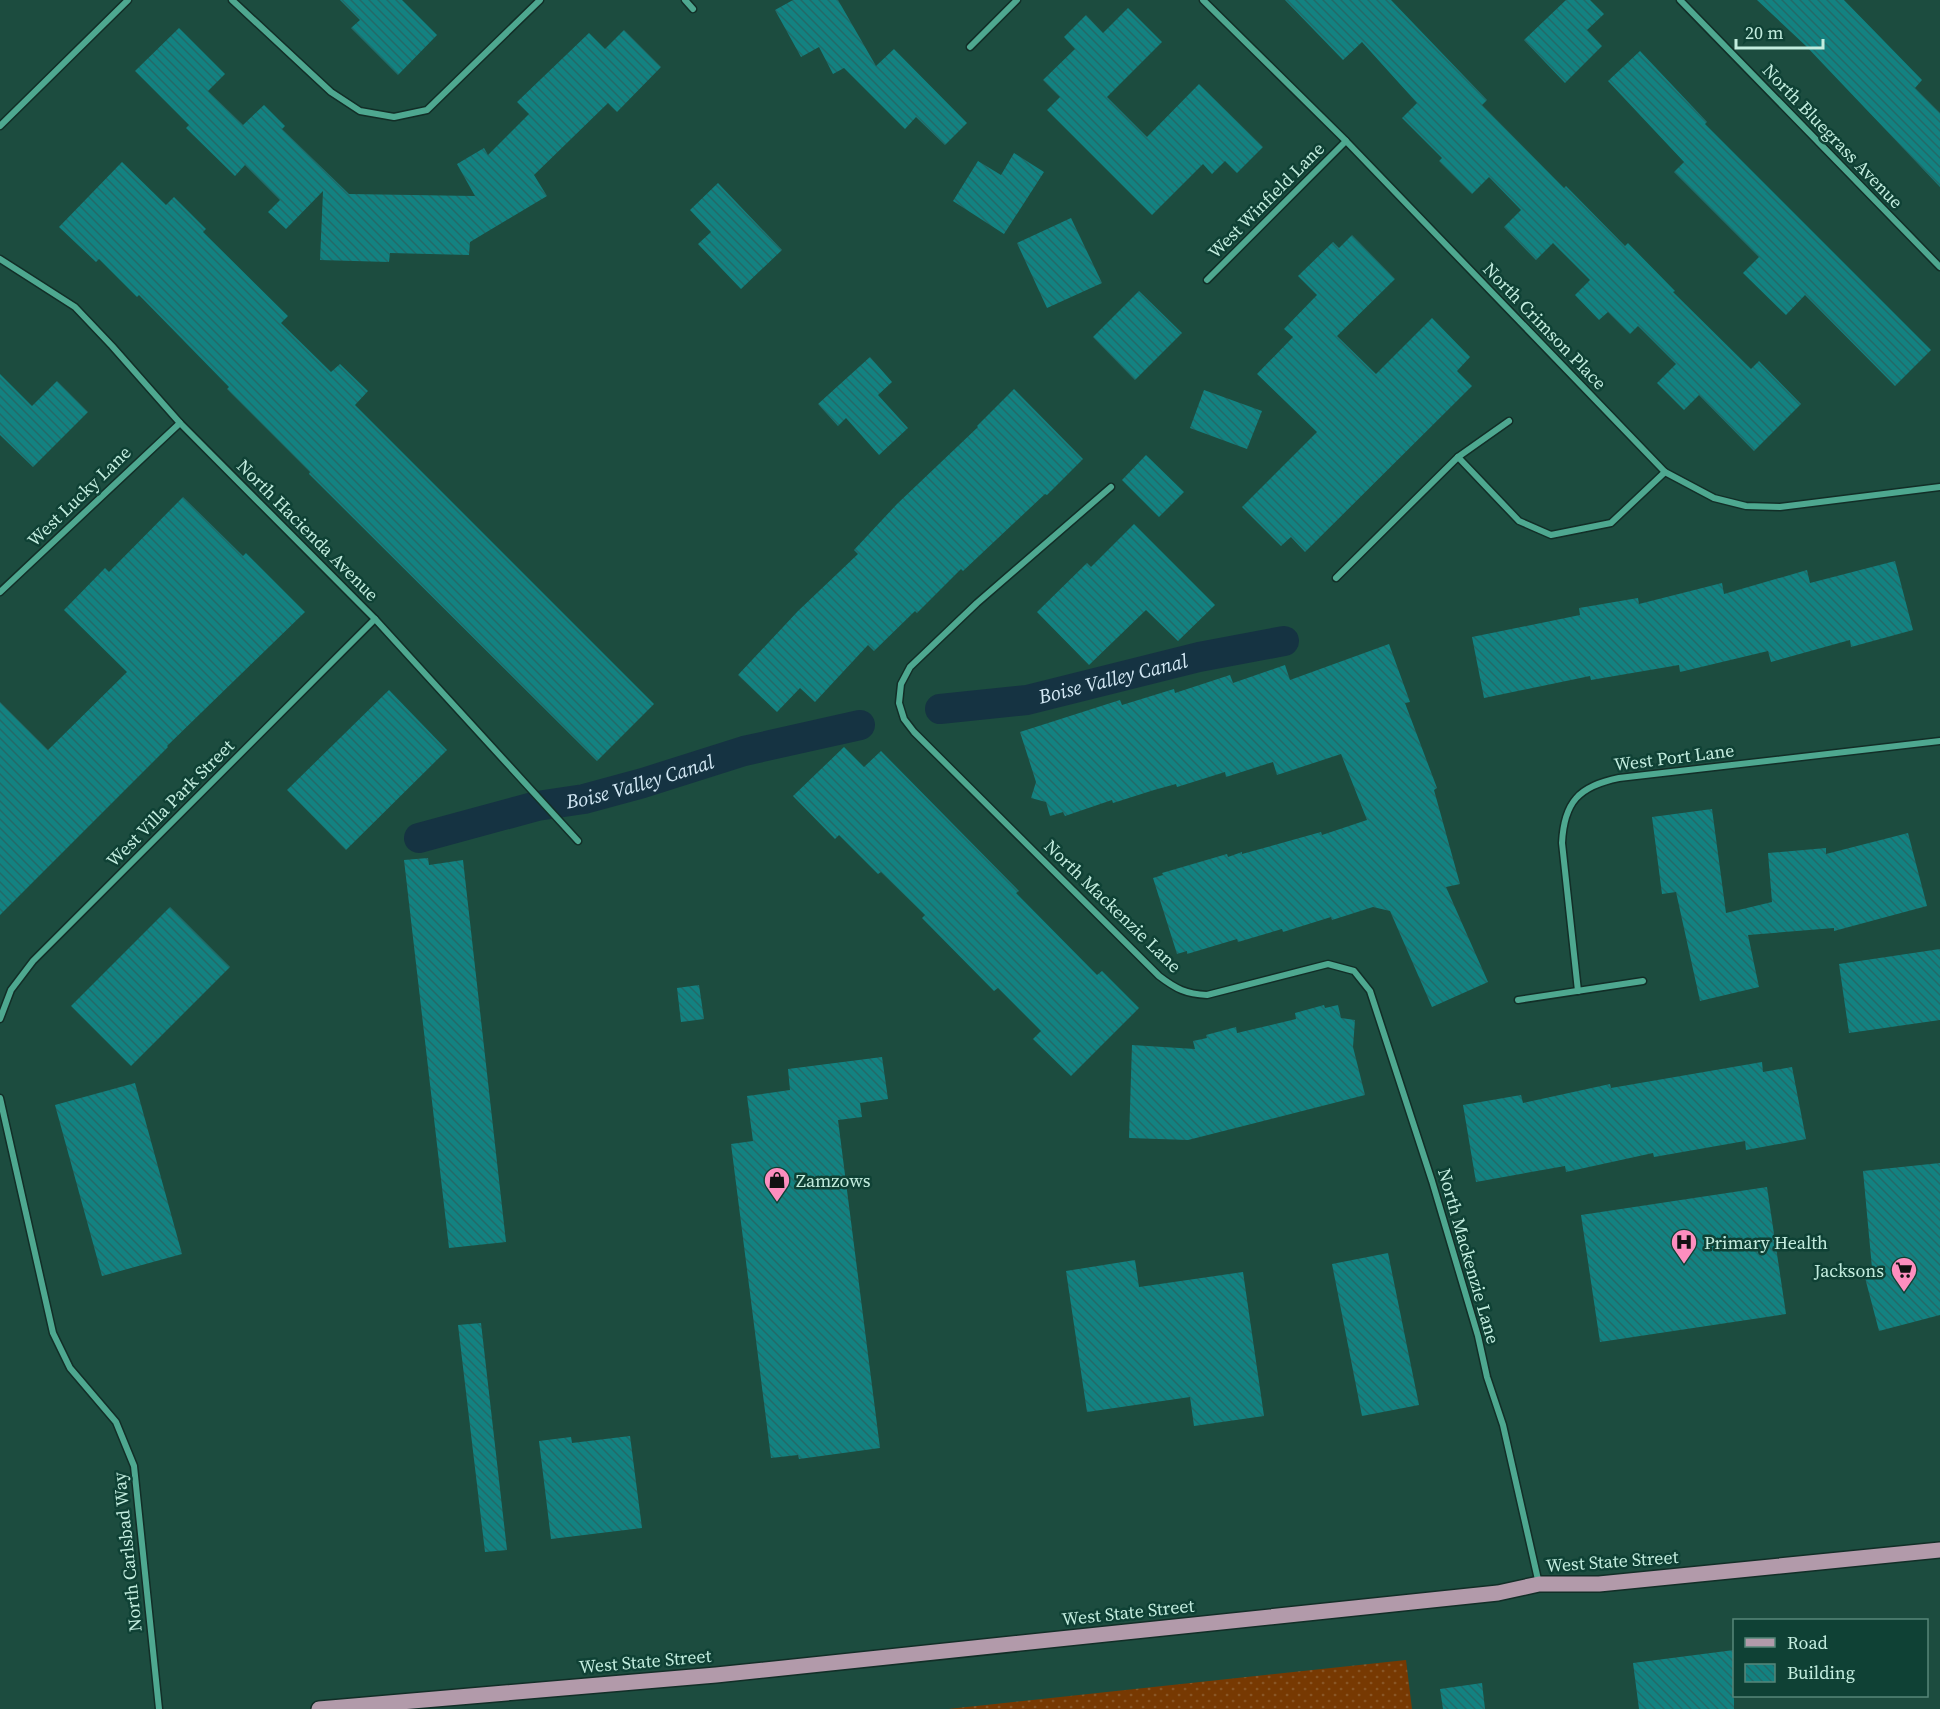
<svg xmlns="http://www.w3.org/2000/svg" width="1940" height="1709" font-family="'Source Serif 4',serif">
  <defs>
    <pattern id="grass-dots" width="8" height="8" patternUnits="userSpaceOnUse" patternTransform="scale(1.5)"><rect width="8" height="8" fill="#773902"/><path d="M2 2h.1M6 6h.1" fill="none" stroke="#895626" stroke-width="1.8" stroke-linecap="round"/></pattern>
    <pattern id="building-back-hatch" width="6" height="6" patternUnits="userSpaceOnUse" patternTransform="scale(1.5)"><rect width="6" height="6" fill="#138281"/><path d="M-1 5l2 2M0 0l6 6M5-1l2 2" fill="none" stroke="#236a68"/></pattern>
  </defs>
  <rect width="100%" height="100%" fill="#1c4c3f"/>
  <polygon fill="url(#grass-dots)" points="1406,1660 1412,1709 948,1709 995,1704"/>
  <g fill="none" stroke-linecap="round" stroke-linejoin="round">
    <g stroke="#153342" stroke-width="30">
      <path id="s1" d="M 940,709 L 1027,700 L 1199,657 L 1284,641"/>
      <path id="s2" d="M 419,838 L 537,806 L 584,799 L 643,783 L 744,751 L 860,725"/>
    </g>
  </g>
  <g fill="url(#building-back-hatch)">
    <polygon points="340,0 402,0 437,35 398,75 351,28 360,20"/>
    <polygon points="793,0 838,0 876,66 894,49 967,123 945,145 916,117 905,129 844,68 833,74 819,47 801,57 775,10"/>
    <polygon points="1285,0 1391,0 1487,100 1482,105 1564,188 1566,186 1625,246 1628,243 1675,291 1673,292 1751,369 1759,361 1801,404 1754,451 1699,395 1684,410 1657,383 1676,364 1638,326 1630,334 1608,312 1599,320 1575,295 1590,280 1553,243 1536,260 1504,227 1521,210 1489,177 1472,194 1439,161 1442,158 1402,118 1417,103 1362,42 1343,60"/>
    <polygon points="1566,0 1590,0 1604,14 1587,30 1602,46 1565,83 1524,40"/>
    <polygon points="1757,0 1844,0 1922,80 1915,88 1940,113 1940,187 1806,46"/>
    <polygon points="1128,8 1162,42 1107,97 1147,137 1199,84 1263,147 1237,173 1225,161 1212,174 1203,164 1152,215 1047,110 1060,97 1043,80 1075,49 1064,37 1086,15 1103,33"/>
    <polygon points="179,28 225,74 208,91 243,125 264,105 285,126 282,129 349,194 475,196 457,164 484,148 488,155 529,114 517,102 589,33 605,49 624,30 661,67 617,112 608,103 534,175 547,196 470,242 469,255 390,253 389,262 320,260 323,191 286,229 268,212 280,200 245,165 235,176 186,128 189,125 135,71"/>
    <polygon points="1640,51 1707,122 1705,124 1931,350 1895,386 1805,295 1786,315 1743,273 1759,257 1674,172 1684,162 1608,81"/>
    <polygon points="1014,153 1044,172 1004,234 953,201 978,161 1001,175"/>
    <polygon points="122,162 166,205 174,197 206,229 203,232 288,316 281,323 331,372 340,364 368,391 355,405 654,704 597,761 309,474 310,472 227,389 229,387 139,295 137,297 99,259 96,262 59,227"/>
    <polygon points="718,183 782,250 741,289 698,244 711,232 690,210"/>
    <polygon points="1071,218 1102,283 1047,308 1017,243"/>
    <polygon points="1352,235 1395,279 1337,336 1376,374 1432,318 1470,357 1457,371 1472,386 1305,552 1291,537 1281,546 1242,507 1317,432 1257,374 1293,337 1284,329 1317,295 1298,276 1333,242 1339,248"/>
    <polygon points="1139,291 1182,333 1135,380 1093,337"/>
    <polygon points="870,357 892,382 878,395 908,428 879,455 846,418 838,426 818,404"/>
    <polygon points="0,374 32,406 57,381 88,412 33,467 0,435"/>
    <polygon points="1014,389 1083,459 1047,495 1045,494 963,571 961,569 917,613 915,611 874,651 868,645 815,702 800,688 777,712 738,675 798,611 858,554 854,550 897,504 978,427 977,426"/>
    <polygon points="1204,390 1262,411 1247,449 1190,428"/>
    <polygon points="1146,455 1184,492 1159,517 1122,480"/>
    <polygon points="183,497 243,556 246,553 305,612 167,746 168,747 0,915 0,702 48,750 127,672 64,610 105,568 109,572"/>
    <polygon points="1134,524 1215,605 1178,641 1146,610 1089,665 1037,612 1087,563 1091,567"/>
    <polygon points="1895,561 1913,630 1851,647 1850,640 1771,662 1768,651 1680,672 1679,665 1591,680 1590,676 1484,698 1472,637 1580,615 1579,608 1638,598 1639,604 1722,583 1724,594 1807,570 1810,583"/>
    <polygon points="1389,644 1410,702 1405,703 1437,788 1434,790 1460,884 1446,887 1488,982 1432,1007 1390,911 1373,907 1332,920 1331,917 1283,932 1282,929 1238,942 1237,939 1187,954 1187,951 1177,954 1153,878 1163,875 1162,873 1227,854 1228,857 1242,852 1242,854 1321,832 1322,835 1367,820 1341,754 1277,775 1273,762 1226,777 1225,772 1177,787 1176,784 1154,790 1113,803 1112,800 1065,816 1063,812 1050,816 1046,802 1031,798 1036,782 1020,732 1120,700 1122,705 1174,689 1175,693 1230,675 1233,683 1285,665 1290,680"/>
    <polygon points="389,690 447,750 346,850 287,790"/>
    <polygon points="844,747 864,767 881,751 1019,891 1016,893 1097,975 1102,971 1139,1008 1071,1076 1033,1039 1041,1031 998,988 994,991 922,918 925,915 881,872 878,874 839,835 835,839 793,796"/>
    <polygon points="1712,809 1726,913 1772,902 1768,853 1826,848 1826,854 1908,833 1927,906 1834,931 1834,928 1748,935 1759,987 1700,1001 1676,892 1662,894 1652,817"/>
    <polygon points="428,858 429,865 463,860 506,1242 449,1248 404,860"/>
    <polygon points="170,907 230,967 131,1066 71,1006"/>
    <polygon points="1940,949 1940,1020 1849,1033 1839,964"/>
    <polygon points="699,985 704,1019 681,1022 677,988"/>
    <polygon points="1324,1005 1325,1008 1338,1005 1341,1018 1355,1020 1353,1047 1365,1095 1188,1140 1129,1138 1132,1045 1195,1049 1193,1041 1207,1038 1206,1035 1236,1027 1237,1033 1296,1019 1295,1013"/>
    <polygon points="882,1057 888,1099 860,1103 862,1117 838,1120 880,1448 799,1459 798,1455 771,1458 731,1144 753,1141 747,1096 790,1090 788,1069"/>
    <polygon points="1762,1062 1763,1072 1792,1067 1806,1139 1746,1150 1745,1141 1654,1157 1653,1153 1566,1172 1565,1166 1476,1182 1463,1105 1521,1095 1523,1103 1610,1084 1611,1088"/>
    <polygon points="135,1083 182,1254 102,1276 55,1105"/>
    <polygon points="1940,1163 1940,1315 1879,1331 1863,1270 1872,1268 1863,1171"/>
    <polygon points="1767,1187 1786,1314 1600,1342 1581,1215"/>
    <polygon points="1388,1253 1419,1405 1362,1416 1332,1264"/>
    <polygon points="1135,1260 1139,1287 1243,1272 1264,1416 1194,1426 1190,1397 1087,1412 1066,1271"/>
    <polygon points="481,1323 507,1550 485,1552 458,1325"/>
    <polygon points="630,1436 642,1528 551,1539 539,1441 571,1437 572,1443"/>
    <polygon points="1734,1650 1734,1709 1639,1709 1633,1663"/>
    <polygon points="1482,1683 1485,1709 1443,1709 1440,1689"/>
  </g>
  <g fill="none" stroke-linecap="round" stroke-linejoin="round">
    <g stroke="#122e27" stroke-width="9">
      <g id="minor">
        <polyline points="232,0 331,92 360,111 394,117 427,110 540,0"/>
        <polyline points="685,0 693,9"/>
        <polyline points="1203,0 1346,141 1665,472 1714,498 1746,506 1780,507 1940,487"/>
        <polyline points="1680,0 1940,267"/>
        <polyline points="970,47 1017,0"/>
        <polyline points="0,126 128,0"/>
        <polyline points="0,259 75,307 112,346 180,423 375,619 578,841"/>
        <polyline points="1207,280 1346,141"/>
        <polyline points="1458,457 1519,521 1551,535 1611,523 1665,472"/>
        <path d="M 1111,487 L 977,603 L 910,667 L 901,684 L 899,703 L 904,719 L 914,732 L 1159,976 C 1176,989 1186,994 1207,995 L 1328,964 L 1354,971 L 1370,991 L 1432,1181 L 1478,1336 L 1487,1377 L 1503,1425 L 1539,1584"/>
        <polyline points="1336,578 1458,457 1509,421"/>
        <polyline points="0,592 180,423"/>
        <path d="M 1578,991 L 1562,843 C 1564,802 1579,786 1619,778 L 1940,741"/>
        <polyline points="1518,1000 1643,981"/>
        <polyline points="0,1019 11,990 33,961 375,619"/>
        <polyline points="0,1098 53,1333 70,1368 116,1422 134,1466 159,1709"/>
      </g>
    </g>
    <g stroke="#122e27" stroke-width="18">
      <polyline id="primary" points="319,1709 716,1675 1498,1593 1539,1584 1599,1584 1940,1550"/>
    </g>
    <use href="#minor" stroke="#4ea890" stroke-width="6"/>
    <use href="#primary" stroke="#b29aaa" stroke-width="15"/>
  </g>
  <defs>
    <g id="shop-pin" transform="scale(1.35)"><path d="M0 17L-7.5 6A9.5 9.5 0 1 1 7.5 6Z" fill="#fd8ebf" stroke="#0f4135"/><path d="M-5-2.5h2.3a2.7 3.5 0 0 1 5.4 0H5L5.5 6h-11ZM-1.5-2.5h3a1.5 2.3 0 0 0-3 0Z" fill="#111"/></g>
    <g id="hospital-pin" transform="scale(1.35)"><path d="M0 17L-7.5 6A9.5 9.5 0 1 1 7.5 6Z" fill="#fd8ebf" stroke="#0f4135"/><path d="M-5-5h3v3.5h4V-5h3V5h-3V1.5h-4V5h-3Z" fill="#111"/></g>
    <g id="supermarket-pin" transform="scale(1.35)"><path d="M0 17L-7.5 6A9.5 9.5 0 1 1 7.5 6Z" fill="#fd8ebf" stroke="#0f4135"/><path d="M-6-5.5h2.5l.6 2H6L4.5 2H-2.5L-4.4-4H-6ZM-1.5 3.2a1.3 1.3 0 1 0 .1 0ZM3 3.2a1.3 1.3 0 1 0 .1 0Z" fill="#111"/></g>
  </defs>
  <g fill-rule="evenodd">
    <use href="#shop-pin" x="777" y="1180"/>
    <use href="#hospital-pin" x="1684" y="1242"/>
    <use href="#supermarket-pin" x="1904" y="1270"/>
  </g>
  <g text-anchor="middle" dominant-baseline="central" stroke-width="5" stroke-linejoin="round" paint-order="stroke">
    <g font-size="18" fill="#c3eddf" stroke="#0f4135">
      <text transform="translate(1833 136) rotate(46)">North Bluegrass Avenue</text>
      <text transform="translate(1266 200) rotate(-45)">West Winfield Lane</text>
      <text transform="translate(1545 326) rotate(46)">North Crimson Place</text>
      <text transform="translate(79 496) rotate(-44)">West Lucky Lane</text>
      <text transform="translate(308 530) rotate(45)">North Hacienda Avenue</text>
      <text transform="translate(1674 757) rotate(-7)">West Port Lane</text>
      <text transform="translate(170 803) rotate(-45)">West Villa Park Street</text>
      <text transform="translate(1113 906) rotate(44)">North Mackenzie Lane</text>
      <text transform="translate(1469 1256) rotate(74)">North Mackenzie Lane</text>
      <text transform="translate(127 1552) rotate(-96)">North Carlsbad Way</text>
      <text transform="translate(1612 1561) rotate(-4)">West State Street</text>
      <text transform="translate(1128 1612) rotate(-6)">West State Street</text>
      <text transform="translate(645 1661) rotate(-5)">West State Street</text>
    </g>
    <g font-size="18" fill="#c3eddf" stroke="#0f4135" text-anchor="start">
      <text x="796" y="1180">Zamzows</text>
      <text x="1704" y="1242">Primary Health</text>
      <text x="1884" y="1270" text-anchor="end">Jacksons</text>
    </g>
    <g font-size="20" font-style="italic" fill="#d2e8f4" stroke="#0f4135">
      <text stroke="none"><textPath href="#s1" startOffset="176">Boise Valley Canal</textPath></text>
      <text stroke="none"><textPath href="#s2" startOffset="228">Boise Valley Canal</textPath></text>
    </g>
  </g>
  <rect x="1733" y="1619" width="195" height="78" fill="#0f4135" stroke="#578679" stroke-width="1.5"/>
  <rect x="1745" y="1638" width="30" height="9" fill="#b29aaa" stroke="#578679" stroke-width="1.5"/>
  <text x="1787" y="1649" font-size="18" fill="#c3eddf">Road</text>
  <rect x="1745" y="1664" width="30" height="18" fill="url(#building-back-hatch)" stroke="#578679" stroke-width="1.5"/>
  <text x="1787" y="1679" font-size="18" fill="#c3eddf">Building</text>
  <path d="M1736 39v9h87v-9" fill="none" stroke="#c3eddf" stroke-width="3"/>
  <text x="1745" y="39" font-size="18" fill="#c3eddf" stroke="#0f4135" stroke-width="4.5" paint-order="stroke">20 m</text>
</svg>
